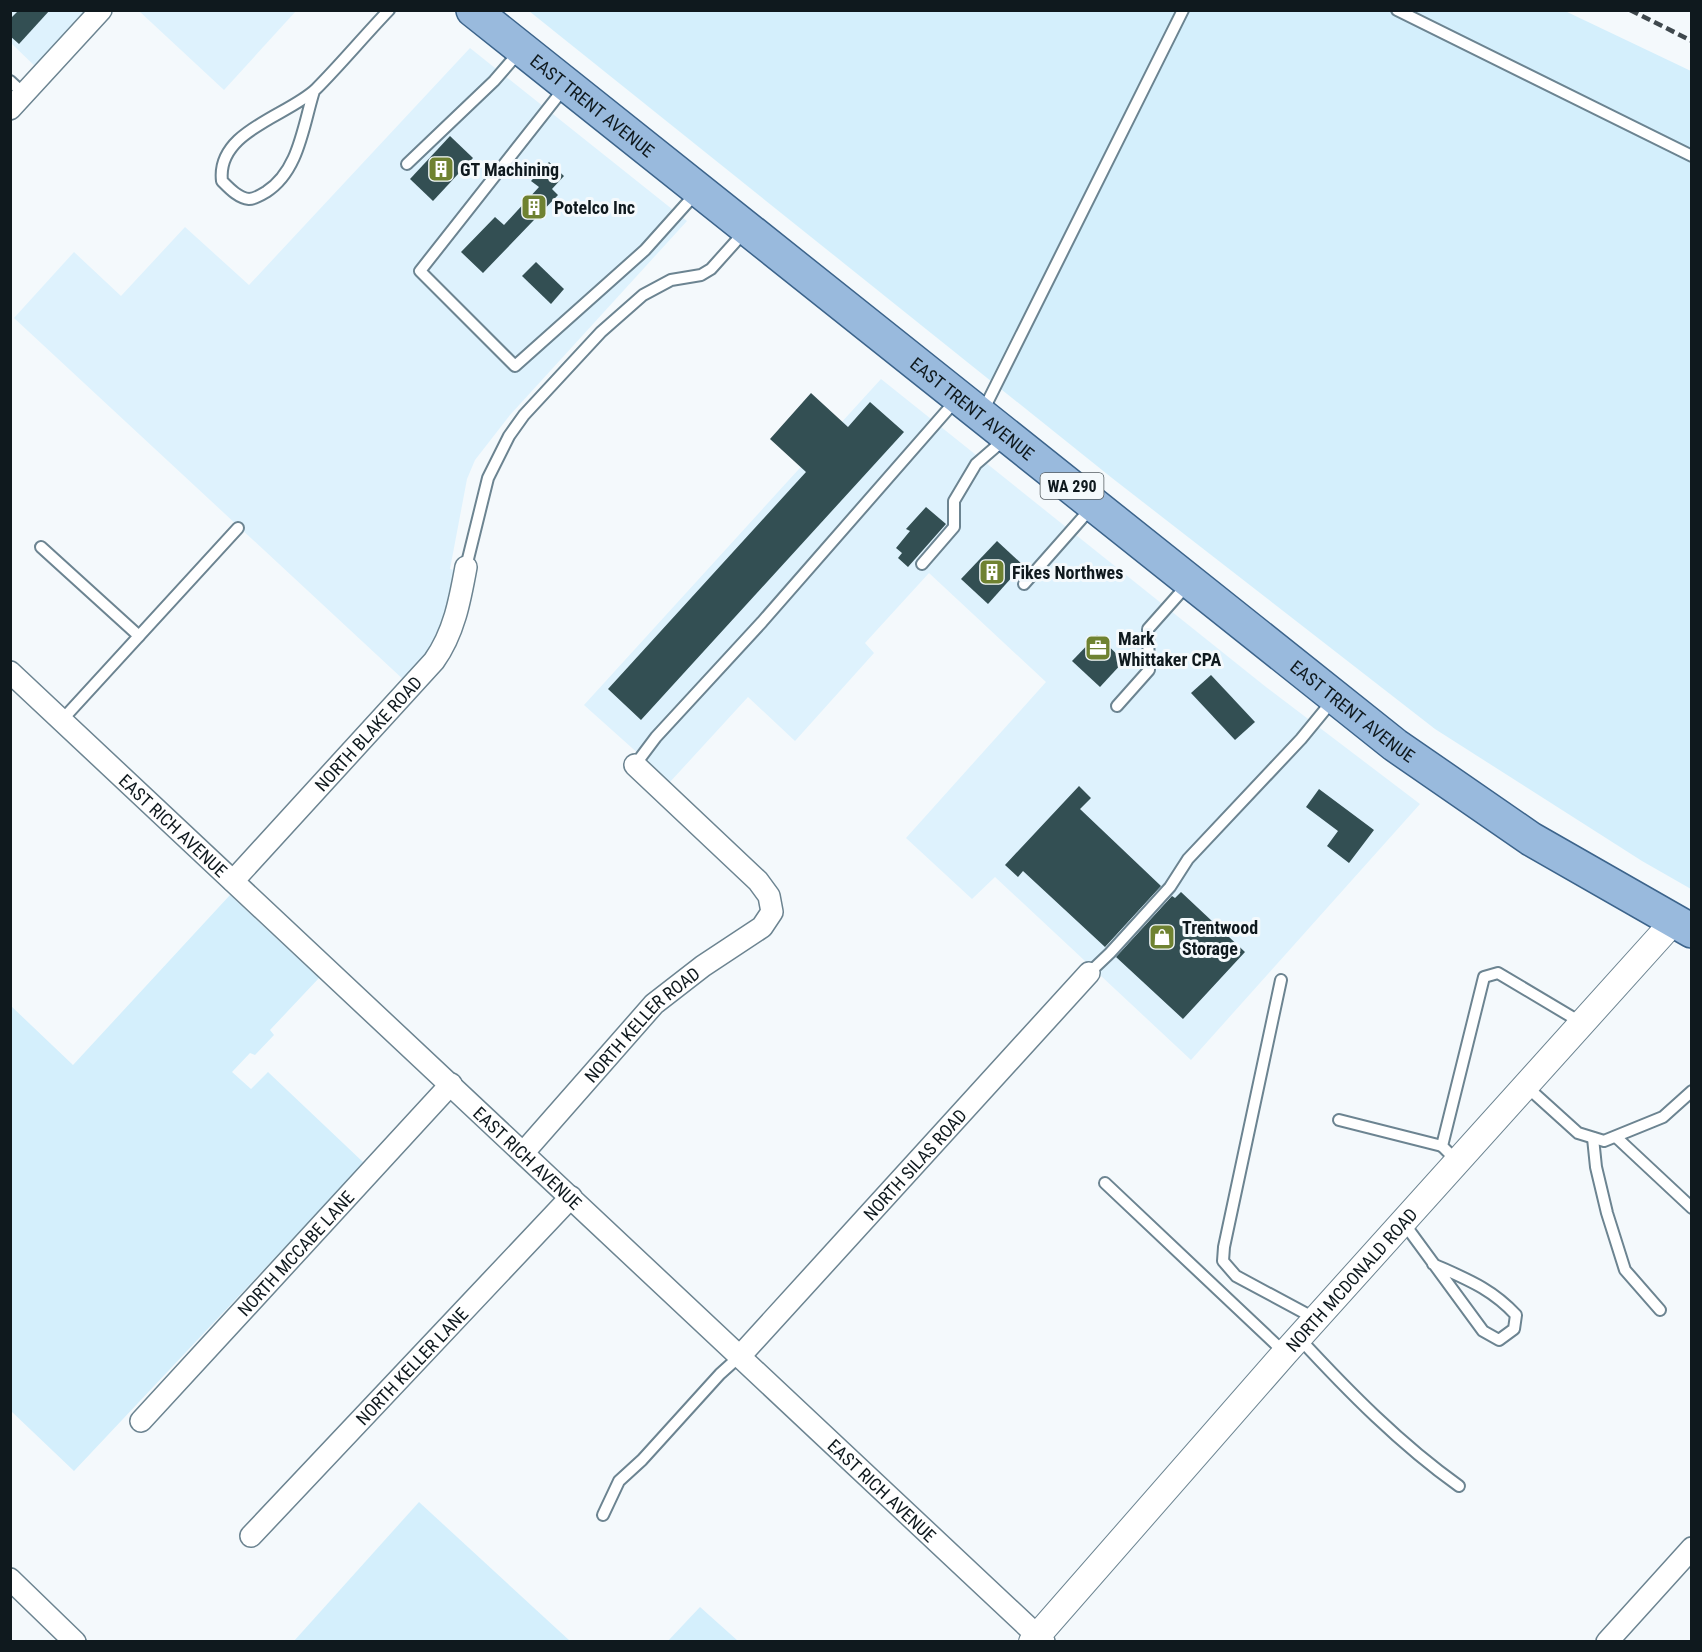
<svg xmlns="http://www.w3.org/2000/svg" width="1702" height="1652" font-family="'Roboto Condensed',sans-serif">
  <rect width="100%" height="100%" fill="#f4f9fc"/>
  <g fill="#def2fd">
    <polygon points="10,11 93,11 39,70 11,43"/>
    <polygon points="139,11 296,11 224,90"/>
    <polygon points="470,48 687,221 510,415 475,460 467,479 450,569 458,571 440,643 406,682 14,318 74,252 121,296 185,227 249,285"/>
    <polygon points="881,379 1266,687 1420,804 1191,1060 995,877 972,899 906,838 1046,682 929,573 865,643 874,653 795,741 748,697 670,782 584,705"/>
  </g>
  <g fill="#d4effc">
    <polygon points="529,11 1565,11 1691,71 1691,889 1642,861 1435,729 1112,478"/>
    <polygon points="230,895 319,978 270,1030 274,1035 255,1055 250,1053 232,1072 251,1089 268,1072 364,1163 74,1471 11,1411 10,1005 73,1065"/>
    <polygon points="419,1502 570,1641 294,1641"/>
    <polygon points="700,1607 738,1641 668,1641"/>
  </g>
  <g fill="#334f53">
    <polygon points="19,10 50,10 19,44 10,36 10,19"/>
    <polygon points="450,136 473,158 433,201 410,179"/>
    <polygon points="549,162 564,176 552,189 558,195 483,273 461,252 495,217 504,225 539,187 531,181"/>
    <polygon points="536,262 564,289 551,304 522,276"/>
    <polygon points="811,393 848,427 870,402 904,432 641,720 608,689 806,472 770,439"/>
    <polygon points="926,507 946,524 908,567 898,558 902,553 896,548 910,531 906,529"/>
    <polygon points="997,541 1023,565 988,604 961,579"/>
    <polygon points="1097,635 1124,661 1100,687 1072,661"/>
    <polygon points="1211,675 1255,722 1235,740 1191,693"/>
    <polygon points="1079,786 1091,798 1080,809 1161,886 1105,947 1023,871 1018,877 1005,865"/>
    <polygon points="1319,789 1374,830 1349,863 1327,846 1338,831 1306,807"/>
    <polygon points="1181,892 1245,952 1183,1019 1116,957 1172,896 1175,898"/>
  </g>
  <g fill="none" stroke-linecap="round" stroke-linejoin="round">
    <g stroke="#6c8491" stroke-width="14">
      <g id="service">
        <polyline points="1397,10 1692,156"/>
        <polyline points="10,81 24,94"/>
        <polyline points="565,87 420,271 515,366 645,250 697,192"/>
        <path d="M 314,91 C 303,126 299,171 266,192 C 261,195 255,199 249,199 C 238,198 229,188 222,181 C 216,131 288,116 316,89 C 341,64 364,36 389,10"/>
        <polyline points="407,164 494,81 520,51"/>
        <polyline points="983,411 1183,10"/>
        <polyline points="41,547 139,636"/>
        <polyline points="922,564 954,527 954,501 976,464 1006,438"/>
        <polyline points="466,567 488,478 509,436 524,415 601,332 643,295 671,280 701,275 711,269 746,230"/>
        <polyline points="1024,584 1092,507"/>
        <polyline points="1117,706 1149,670 1148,629 1188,584"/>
        <polyline points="62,720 238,528"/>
        <polyline points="635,765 656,737 762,622 957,399"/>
        <polyline points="1089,973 1110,953 1170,887 1188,859 1301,739 1333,700"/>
        <polyline points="1281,980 1224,1247 1223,1261 1236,1276 1316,1319"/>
        <polyline points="1526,1086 1578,1133 1604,1141 1663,1117 1692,1091"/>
        <polyline points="1339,1120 1442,1146"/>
        <polyline points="1616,1137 1692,1208"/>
        <polyline points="1593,1138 1596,1167 1607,1213 1625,1270 1660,1310"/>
        <polyline points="1457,1161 1442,1146 1484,977 1498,973 1582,1023"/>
        <polyline points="1105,1183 1285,1353"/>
        <path d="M 1403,1222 L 1483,1331 L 1499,1340 L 1514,1329 L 1516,1315 C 1491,1288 1466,1279 1433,1264"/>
        <path d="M 1299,1338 C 1348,1391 1400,1444 1459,1486"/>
        <polyline points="603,1515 619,1481 642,1460 720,1374 740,1356"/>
      </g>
    </g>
    <g stroke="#6c8491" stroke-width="24">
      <g id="minor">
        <polyline points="10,109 101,10"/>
        <path id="s1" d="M 10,672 L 1044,1642"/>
        <path id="s2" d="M 233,881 L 434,661 C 454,633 460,600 466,567"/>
        <path id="s3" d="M 524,1152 L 654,1004 L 703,966 L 762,927 L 772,912 L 769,896 L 758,881 L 635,765"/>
        <path id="s4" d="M 741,1355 L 1089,973"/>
        <path id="s5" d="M 141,1421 L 451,1084"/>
        <path id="s6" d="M 251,1536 L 571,1197"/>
        <polyline points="10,1579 75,1642"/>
        <polyline points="1607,1642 1692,1548"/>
      </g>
    </g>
    <g stroke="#6c8491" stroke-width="28">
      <g id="tertiary">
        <path id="s7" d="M 1032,1642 L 1285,1353 L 1674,921"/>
      </g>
    </g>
    <g stroke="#3c648b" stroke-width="36">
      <g id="primary">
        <path id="s8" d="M 473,10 L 1395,745 L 1531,839 L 1692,931"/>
      </g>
    </g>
    <use href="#service" stroke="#fff" stroke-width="10"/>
    <use href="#minor" stroke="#fff" stroke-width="21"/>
    <use href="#tertiary" stroke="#fff" stroke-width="26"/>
    <use href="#primary" stroke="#99badd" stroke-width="33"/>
    <polyline stroke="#3f484d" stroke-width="4.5" stroke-dasharray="9 4.5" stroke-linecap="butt" points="1630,10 1692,41"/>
  </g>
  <defs>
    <g id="building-square" transform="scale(1.35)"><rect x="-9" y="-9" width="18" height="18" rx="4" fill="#6f8231" stroke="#f4f9fc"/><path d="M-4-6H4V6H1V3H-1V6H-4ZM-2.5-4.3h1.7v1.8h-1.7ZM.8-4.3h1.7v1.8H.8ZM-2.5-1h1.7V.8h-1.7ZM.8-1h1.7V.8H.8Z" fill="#fff"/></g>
    <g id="office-square" transform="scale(1.35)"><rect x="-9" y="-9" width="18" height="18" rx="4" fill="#6f8231" stroke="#f4f9fc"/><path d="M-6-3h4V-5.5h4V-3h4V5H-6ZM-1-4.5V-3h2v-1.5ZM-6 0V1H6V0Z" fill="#fff"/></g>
    <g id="shop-square" transform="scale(1.35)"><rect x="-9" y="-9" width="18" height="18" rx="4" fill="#6f8231" stroke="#f4f9fc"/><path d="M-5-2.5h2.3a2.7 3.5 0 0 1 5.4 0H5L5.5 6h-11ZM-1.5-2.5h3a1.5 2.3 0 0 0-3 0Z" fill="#fff"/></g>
  </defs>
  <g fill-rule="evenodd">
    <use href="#building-square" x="441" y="169"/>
    <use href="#building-square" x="534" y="207"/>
    <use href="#building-square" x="992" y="572"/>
    <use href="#office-square" x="1098" y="648"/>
    <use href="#shop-square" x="1162" y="937"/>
  </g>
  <g text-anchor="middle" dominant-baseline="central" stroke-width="6" stroke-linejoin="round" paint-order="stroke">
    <rect fill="#f4f9fc" stroke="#545c61" stroke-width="1.5" x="1040.5" y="473" width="63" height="26" rx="4.5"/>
    <g font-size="16" font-weight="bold" fill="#0f191e">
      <text x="1072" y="486">WA 290</text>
    </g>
    <g font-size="18" fill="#0f191e" stroke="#f4f9fc">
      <text stroke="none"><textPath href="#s8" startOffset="153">EAST TRENT AVENUE</textPath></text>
      <text stroke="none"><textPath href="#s8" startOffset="639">EAST TRENT AVENUE</textPath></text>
      <text stroke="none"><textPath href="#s8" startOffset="1125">EAST TRENT AVENUE</textPath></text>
      <text stroke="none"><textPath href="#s2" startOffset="200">NORTH BLAKE ROAD</textPath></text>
      <text stroke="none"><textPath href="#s1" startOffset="224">EAST RICH AVENUE</textPath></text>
      <text stroke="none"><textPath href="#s3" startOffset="174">NORTH KELLER ROAD</textPath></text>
      <text stroke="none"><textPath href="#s1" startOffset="710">EAST RICH AVENUE</textPath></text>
      <text stroke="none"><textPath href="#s4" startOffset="258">NORTH SILAS ROAD</textPath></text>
      <text stroke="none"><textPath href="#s5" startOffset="228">NORTH MCCABE LANE</textPath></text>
      <text stroke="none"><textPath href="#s7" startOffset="483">NORTH MCDONALD ROAD</textPath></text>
      <text stroke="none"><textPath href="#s6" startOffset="234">NORTH KELLER LANE</textPath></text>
      <text stroke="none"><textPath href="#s1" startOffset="1196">EAST RICH AVENUE</textPath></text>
    </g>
    <g font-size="18" font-weight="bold" fill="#0f191e" stroke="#f4f9fc" text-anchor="start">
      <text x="460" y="169">GT Machining</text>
      <text x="554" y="207">Potelco Inc</text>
      <text x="1012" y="572">Fikes Northwes</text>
      <text x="1118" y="638">Mark<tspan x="1118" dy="21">Whittaker CPA</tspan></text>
      <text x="1182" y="927">Trentwood<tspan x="1182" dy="21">Storage</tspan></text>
    </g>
  </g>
  <rect width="1702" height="1652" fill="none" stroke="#0f191e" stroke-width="24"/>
</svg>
